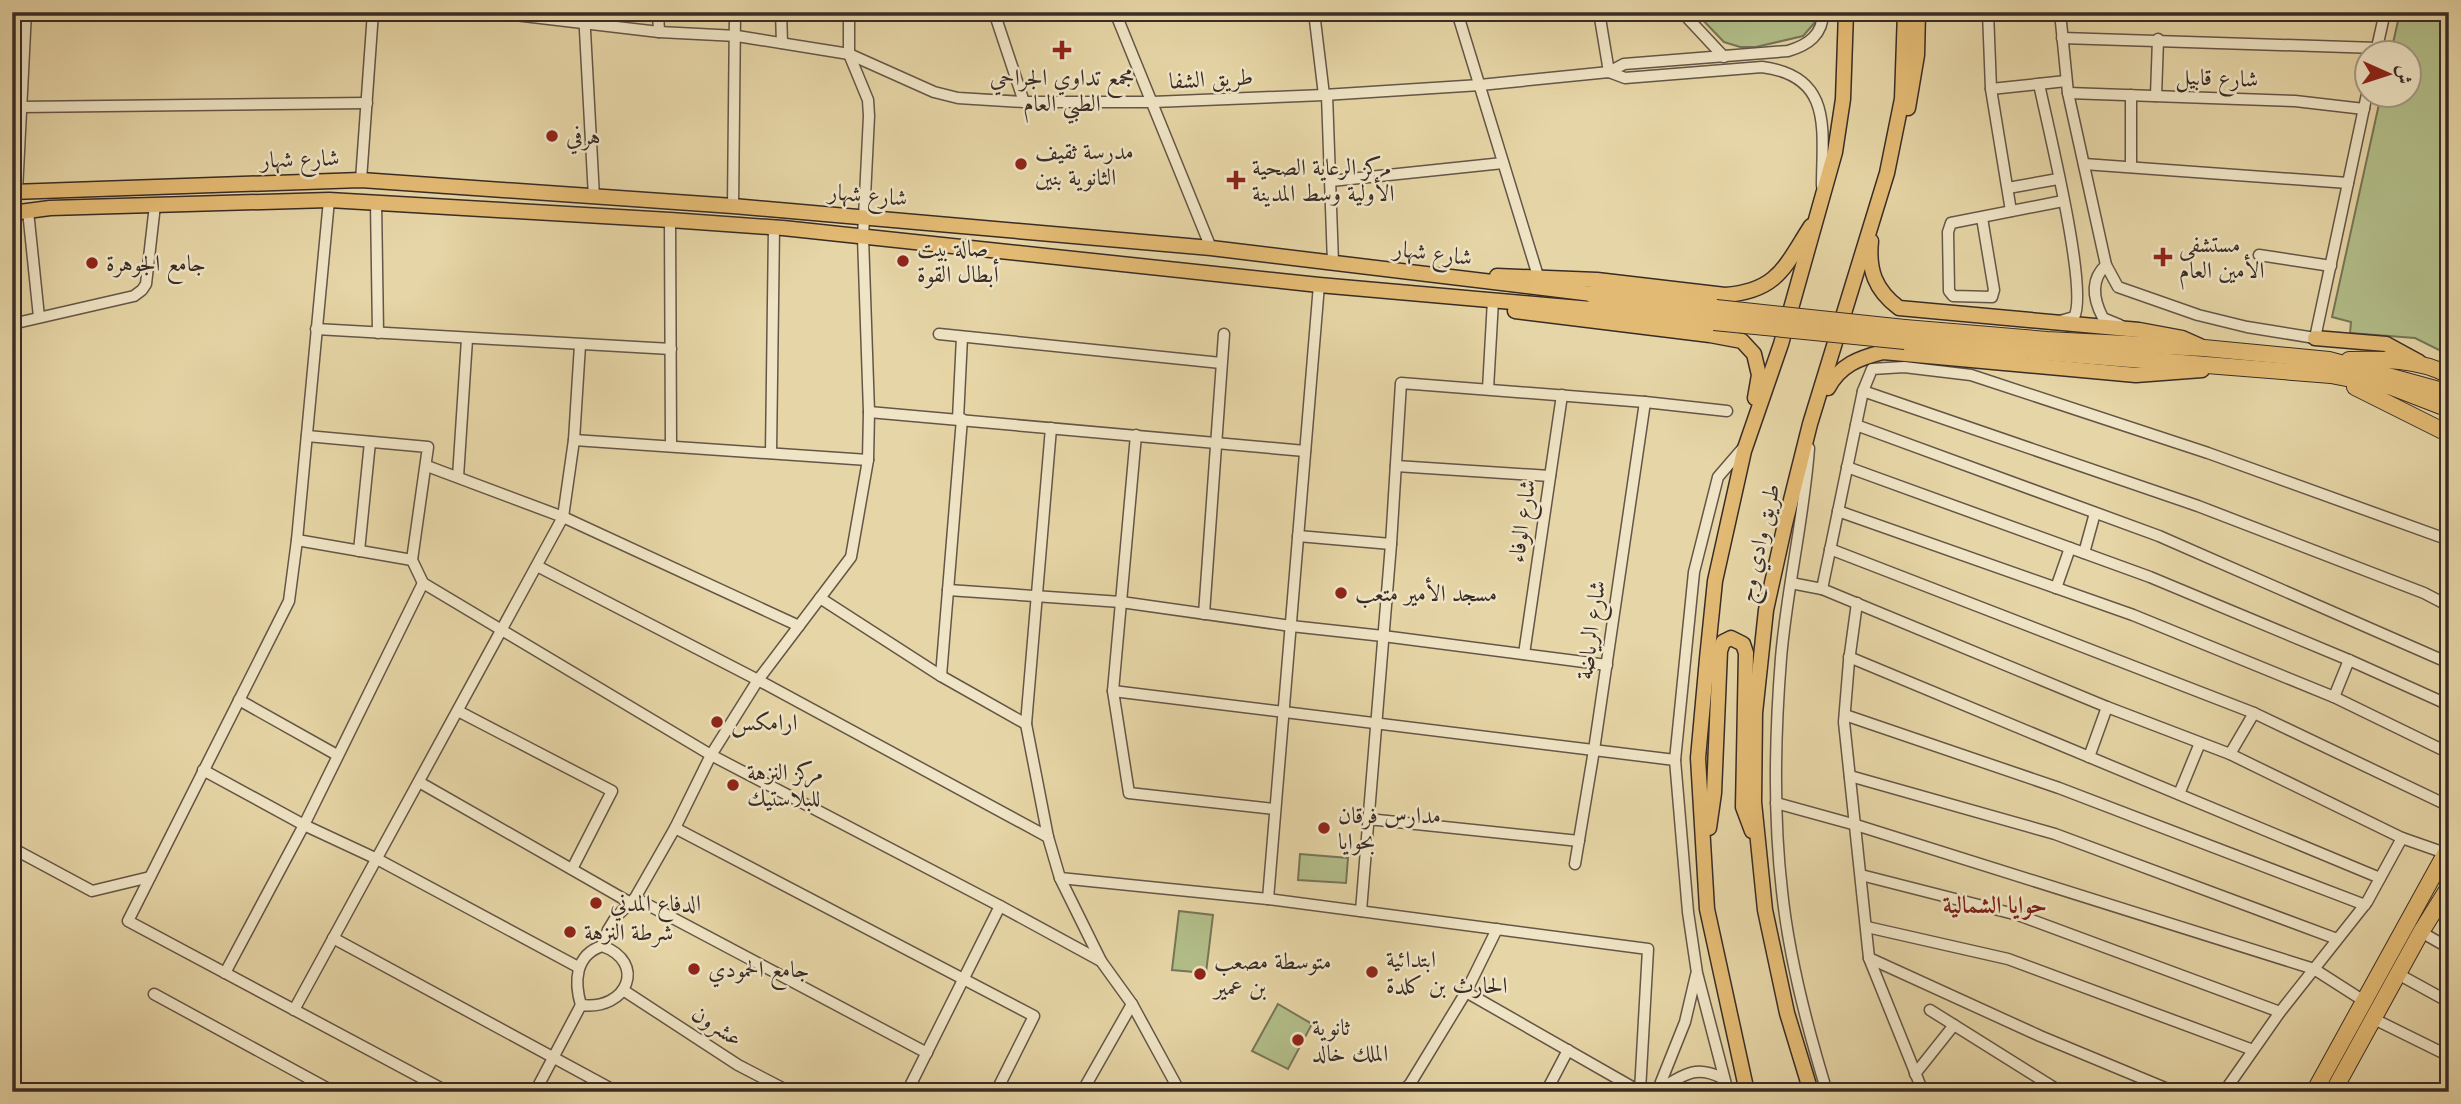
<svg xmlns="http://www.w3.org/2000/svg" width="2461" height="1104" font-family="Cardo,Amiri,serif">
  <rect width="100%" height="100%" fill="#e6d5a6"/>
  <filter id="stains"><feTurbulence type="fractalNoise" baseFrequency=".00286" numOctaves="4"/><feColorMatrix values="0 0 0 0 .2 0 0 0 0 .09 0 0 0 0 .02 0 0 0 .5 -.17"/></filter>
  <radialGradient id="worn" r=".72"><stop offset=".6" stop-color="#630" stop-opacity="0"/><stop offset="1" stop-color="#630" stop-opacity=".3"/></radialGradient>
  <g fill="#b2be89" stroke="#767558" stroke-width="2">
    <polygon points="1695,12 1817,12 1817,20 1803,36 1756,47 1740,47 1724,42"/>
    <polygon points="2400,12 2449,12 2449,355 2415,338 2350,333 2351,322 2332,317 2381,95 2408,94 2408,52 2391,52"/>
    <polygon points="1300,854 1348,858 1346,883 1298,880"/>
    <polygon points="1179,911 1213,915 1206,973 1172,970"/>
    <polygon points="1278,1004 1312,1024 1288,1069 1252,1051"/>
  </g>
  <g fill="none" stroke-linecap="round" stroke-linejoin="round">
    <g stroke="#645646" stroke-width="13">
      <g id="minor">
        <path d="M 489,12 L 659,32 L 737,36 L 849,54 L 934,92 L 958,98 L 1024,102 L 1153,102 L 1324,95 L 1480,85 L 1609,72 L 1624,64 L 1788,51 C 1808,45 1823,35 1823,12"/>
        <polyline points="584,12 594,197"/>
        <polyline points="658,12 659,32"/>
        <polyline points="781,12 782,43"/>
        <polyline points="994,12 1024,102"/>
        <polyline points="1115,12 1211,248"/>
        <polyline points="1314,12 1324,95"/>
        <polyline points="1457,12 1538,276"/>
        <polyline points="1599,12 1609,72"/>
        <polyline points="1682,12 1724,57"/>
        <polyline points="1988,12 1991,89 2011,211"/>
        <polyline points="2060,12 2068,93 2106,265 2118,287 2198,315 2247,327 2315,338 2367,94"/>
        <polyline points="2062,38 2377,48"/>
        <polyline points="2376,52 2385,12"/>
        <path d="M 1609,72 L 1625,78 L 1762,67 C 1834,76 1822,131 1822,186"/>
        <path d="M 2039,84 C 2047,123 2089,291 2074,317 L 2060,321"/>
        <polyline points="1991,89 2066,81"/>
        <polyline points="2068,93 2295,101 2364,109"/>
        <polyline points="1327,95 1333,263"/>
        <polyline points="2156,96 2158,39"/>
        <polyline points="21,107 367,103"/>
        <polyline points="2084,164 2348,183"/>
        <polyline points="2131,167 2131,95"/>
        <polyline points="361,180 373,12"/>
        <polyline points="1331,181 1503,163"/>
        <polyline points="2008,188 2058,179"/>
        <polyline points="17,191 26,12"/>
        <polyline points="329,200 297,540 289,601 128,921 448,1092"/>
        <polyline points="376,202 378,333"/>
        <polyline points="733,206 735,12"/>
        <polyline points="28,211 39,317"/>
        <polyline points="1982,218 1994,290 1992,297 1953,296 1949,291 1948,232 1951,223 2063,201"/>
        <polyline points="670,220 671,446"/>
        <polyline points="2259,255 2331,266"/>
        <path d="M 2106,265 C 2090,280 2093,299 2103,318 L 2120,325"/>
        <polyline points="12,324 134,296 142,290 146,284 155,205"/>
        <polyline points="316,329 671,349"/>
        <polyline points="939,334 1221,363"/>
        <polyline points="1488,389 1493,300"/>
        <polyline points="1863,391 2198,506 2424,593 2449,606"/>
        <polyline points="869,412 1305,451"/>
        <polyline points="958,419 962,337"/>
        <polyline points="1856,425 2159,536 2449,663"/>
        <polyline points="1051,428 1026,724 1048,837 1060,878 1101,961 1132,1004 1180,1092"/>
        <polyline points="1136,435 1113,691 1129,793 1275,809"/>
        <polyline points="307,436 428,447 412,560 423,583 711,755 1000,906 1101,961"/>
        <polyline points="574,440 868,460"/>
        <path d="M 1809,448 C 1804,518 1787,587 1781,658 C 1775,734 1773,814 1782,891 C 1789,959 1807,1027 1827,1092"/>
        <polyline points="771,453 774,227"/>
        <polyline points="427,466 563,517 799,626"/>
        <polyline points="1396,466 1550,476"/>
        <polyline points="1847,467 2150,577 2349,660 2449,705"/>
        <polyline points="458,477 467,339"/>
        <polyline points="1838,511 2133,615 2334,697 2449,753"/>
        <polyline points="1298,536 1391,544"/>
        <polyline points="297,540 412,560"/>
        <polyline points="1830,549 2254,713 2449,806"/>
        <polyline points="359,551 370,442"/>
        <polyline points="2084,553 2095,513"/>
        <polyline points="537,566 758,680 1048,837"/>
        <polyline points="1791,583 1822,589"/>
        <polyline points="2056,588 2070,548"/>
        <polyline points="948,590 1121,602 1291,626 1383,636 1607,665"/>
        <polyline points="820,598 941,676 1026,724"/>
        <polyline points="1857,603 1849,661 1844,722 1869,958 1923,1092"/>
        <polyline points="1204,614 1224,334"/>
        <polyline points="1524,654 1562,395"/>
        <polyline points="1849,657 2380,878"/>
        <polyline points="941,676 962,419"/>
        <polyline points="1113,691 1675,760"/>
        <polyline points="2334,697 2349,660"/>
        <polyline points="239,700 337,755"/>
        <polyline points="458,711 612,791 572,869"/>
        <polyline points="1845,715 2059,788 2365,905"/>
        <polyline points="2230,754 2254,713"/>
        <polyline points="2089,757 2107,707"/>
        <polyline points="203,770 304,825 377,859 578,967"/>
        <polyline points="1850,776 2055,834 2337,939"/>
        <polyline points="419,782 629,902"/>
        <polyline points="2179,794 2200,743"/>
        <polyline points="1776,803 1856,825 2314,969 2364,1001"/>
        <polyline points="1368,819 1579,841"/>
        <polyline points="675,828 1034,1016 996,1092"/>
        <polyline points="12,848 92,891 150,877"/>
        <polyline points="2445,853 2402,838 2230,754 2107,707 1822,589 1863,391 1872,369 1904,367 1971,375 2208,453 2449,540"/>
        <polyline points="1575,864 1594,750 1645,402"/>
        <polyline points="1861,875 2018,915 2280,1012"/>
        <polyline points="1060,878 1268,899 1648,949 1640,1091"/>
        <polyline points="635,898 927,1053"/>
        <polyline points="1268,899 1319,285"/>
        <polyline points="1361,911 1391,544 1401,383 1645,402 1727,411"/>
        <polyline points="1867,927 2008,959 2253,1050"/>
        <polyline points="2421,932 2449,948"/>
        <polyline points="333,938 617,1092"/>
        <polyline points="602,946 608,930 616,917 635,898 675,828 711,755 758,680 851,557 868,460 869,412 863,237 869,116 868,100 849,54 849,12"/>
        <path d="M 602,946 C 647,962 628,1011 581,1005 C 574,982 575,955 602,946 Z"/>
        <polyline points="1869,958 2040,1036 2175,1092"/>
        <polyline points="225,973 304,825 423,583"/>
        <polyline points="2398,974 2449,1002"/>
        <polyline points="623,990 738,1065 790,1092"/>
        <polyline points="1466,992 1641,1092"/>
        <polyline points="154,994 334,1092"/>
        <polyline points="294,1010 563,517 574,440 580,345"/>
        <polyline points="1930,1010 2061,1092"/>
        <polyline points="2374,1019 2449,1056"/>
        <polyline points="1915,1074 1954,1025"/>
        <path d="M 1657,1091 C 1682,1076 1694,1064 1722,1078"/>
        <polyline points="535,1092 581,1005"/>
        <polyline points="907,1092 1000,906"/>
        <polyline points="1082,1092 1132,1004"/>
        <polyline points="1401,1092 1410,1084 1466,992 1497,929"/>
        <polyline points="1546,1092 1568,1050"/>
        <polyline points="1657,1092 1685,1022 1696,975"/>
        <polyline points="1728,1092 1697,973 1688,912 1675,760 1694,572 1718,477 1743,448"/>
        <polyline points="2224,1092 2280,1012 2367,902 2402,838"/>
      </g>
    </g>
    <g stroke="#392c26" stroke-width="17">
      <g id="major">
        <polyline points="1908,108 1917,55 1918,12"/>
        <polyline points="12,192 361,180 733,206 1211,248 1592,294"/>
        <polyline points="12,213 50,208 329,200 670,220 783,228 1319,285 1591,309"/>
        <path d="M 1871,241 C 1868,270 1875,290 1899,308 L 2139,330 L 2182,338 L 2200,346"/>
        <path d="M 1497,276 L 1597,280 L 1725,295 C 1778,291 1785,266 1811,226"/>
        <polyline points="1515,311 1710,335 1742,341 1754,354 1759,375 1755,398"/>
        <polyline points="2315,338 2386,344 2419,362"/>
        <path d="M 1828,388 C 1840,365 1859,358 1883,352 L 2136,375 L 2202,370"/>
        <polyline points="1709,828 1714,793 1720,651 1723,642 1731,638 1743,644 1746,653 1743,807 1752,831"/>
        <polyline points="1747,1092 1707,909 1698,758 1707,659 1715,581 1744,451 1781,344 1835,152 1843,99 1846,12"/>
        <polyline points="1811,1092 1787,1013 1765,910 1754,802 1755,713 1766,610 1785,524 1810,424 1887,173 1902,99 1905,12"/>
      </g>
    </g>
    <g stroke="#392c26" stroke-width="18">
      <g id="highway">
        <polyline points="1592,294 1716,308"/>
        <polyline points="1591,309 1714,322"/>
        <polyline points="1905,328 2047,340 2204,348 2329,360 2439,390 2449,394"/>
        <polyline points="1905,341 2331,375 2392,387 2449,409"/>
        <path d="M 2349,360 C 2382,359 2419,359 2449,375"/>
        <polyline points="2355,387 2449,434"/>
        <polyline points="2314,1092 2449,847"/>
        <polyline points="2333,1092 2421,932 2449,887"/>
      </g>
    </g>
    <use href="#minor" stroke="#efe4c5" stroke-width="10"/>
    <use href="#major" stroke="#e3ba73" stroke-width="14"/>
    <use href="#highway" stroke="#e3ba73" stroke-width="16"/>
    <g stroke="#392c26" stroke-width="18" stroke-linecap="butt">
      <g id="highway-bridge">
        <polyline points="1716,308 1905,328"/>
        <polyline points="1714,322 1905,341"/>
      </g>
    </g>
    <use href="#highway-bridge" stroke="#e3ba73" stroke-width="16"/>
  </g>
  <g fill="#8f2418" stroke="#efe4c5" stroke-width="2.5">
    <path d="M1058.5 39.5h7v7h7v7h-7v7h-7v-7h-7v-7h7z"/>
    <circle cx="552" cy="136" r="7"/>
    <circle cx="1021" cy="164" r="7"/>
    <path d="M1232.5 169.5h7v7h7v7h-7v7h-7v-7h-7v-7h7z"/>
    <path d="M2159.5 246.5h7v7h7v7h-7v7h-7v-7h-7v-7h7z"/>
    <circle cx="903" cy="261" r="7"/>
    <circle cx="92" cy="263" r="7"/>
    <circle cx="1341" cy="593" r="7"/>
    <circle cx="717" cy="722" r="7"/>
    <circle cx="733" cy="785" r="7"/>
    <circle cx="1324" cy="828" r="7"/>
    <circle cx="596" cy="903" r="7"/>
    <circle cx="570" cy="932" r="7"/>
    <circle cx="694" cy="969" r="7"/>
    <circle cx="1372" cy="972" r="7"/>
    <circle cx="1200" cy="974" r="7"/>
    <circle cx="1298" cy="1040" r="7"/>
  </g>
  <g text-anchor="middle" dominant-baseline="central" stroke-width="5" stroke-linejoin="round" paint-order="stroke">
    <g font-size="23" fill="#392c26" stroke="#efe4c5" text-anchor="start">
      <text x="1062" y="77" text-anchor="middle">مجمع تداوي الجراحي<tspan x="1062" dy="26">الطبي العام</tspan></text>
      <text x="566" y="136">هرفي</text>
      <text x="1035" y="151">مدرسة ثقيف<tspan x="1035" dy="26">الثانوية بنين</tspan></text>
      <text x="1252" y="167">مركز الرعاية الصحية<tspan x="1252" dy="26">الأولية وسط المدينة</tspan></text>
      <text x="2179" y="244">مستشفى<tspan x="2179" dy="26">الأمين العام</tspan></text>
      <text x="917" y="248">صالة بيت<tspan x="917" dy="26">أبطال القوة</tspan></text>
      <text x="106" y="263">جامع الجوهرة</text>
      <text x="1355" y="593">مسجد الأمير متعب</text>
      <text x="731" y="722">ارامكس</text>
      <text x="747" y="772">مركز النزهة<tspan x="747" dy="26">للبلاستيك</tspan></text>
      <text x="1338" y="815">مدارس فرقان<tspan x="1338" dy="26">بحوايا</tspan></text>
      <text x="610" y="903">الدفاع المدني</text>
      <text x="584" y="932">شرطة النزهة</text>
      <text x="1386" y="959">ابتدائية<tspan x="1386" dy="26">الحارث بن كلدة</tspan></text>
      <text x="1214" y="961">متوسطة مصعب<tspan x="1214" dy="26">بن عمير</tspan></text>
      <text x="708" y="969">جامع الحمودي</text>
      <text x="1312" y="1027">ثانوية<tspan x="1312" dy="26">الملك خالد</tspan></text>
    </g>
    <g font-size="23" fill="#392c26" stroke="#efe4c5">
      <text transform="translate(2217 78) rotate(2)">شارع قابيل</text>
      <text transform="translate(1211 79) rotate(-3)">طريق الشفا</text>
      <text transform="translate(300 159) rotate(-2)">شارع شهار</text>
      <text transform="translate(868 195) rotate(5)">شارع شهار</text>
      <text transform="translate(1433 253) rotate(7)">شارع شهار</text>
      <text transform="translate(1522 521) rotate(-82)">شارع الوفاء</text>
      <text transform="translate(1759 543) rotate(-77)">طريق وادي وج</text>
      <text transform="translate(1591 630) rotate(-82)">شارع الرياضة</text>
      <text transform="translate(717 1026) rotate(33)">عشرون</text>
    </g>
    <g font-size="24" font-weight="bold" fill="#7a1f14" stroke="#efe4c5">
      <text x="1995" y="905">حوايا الشمالية</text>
    </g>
  </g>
  <rect width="2461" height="1104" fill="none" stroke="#e6d5a6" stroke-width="42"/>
  <rect x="14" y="14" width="2433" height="1076" fill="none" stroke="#392c26" stroke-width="3.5"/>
  <rect x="21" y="21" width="2419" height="1062" fill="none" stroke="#392c26" stroke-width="2"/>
  <g transform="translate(2388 74) rotate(93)"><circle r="33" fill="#efe4c5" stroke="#a69a85" stroke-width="2"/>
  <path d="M0-5L12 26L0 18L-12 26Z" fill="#8f2418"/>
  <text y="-10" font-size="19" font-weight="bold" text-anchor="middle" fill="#392c26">ش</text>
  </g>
  <rect width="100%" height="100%" filter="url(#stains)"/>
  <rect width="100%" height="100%" fill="url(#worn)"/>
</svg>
